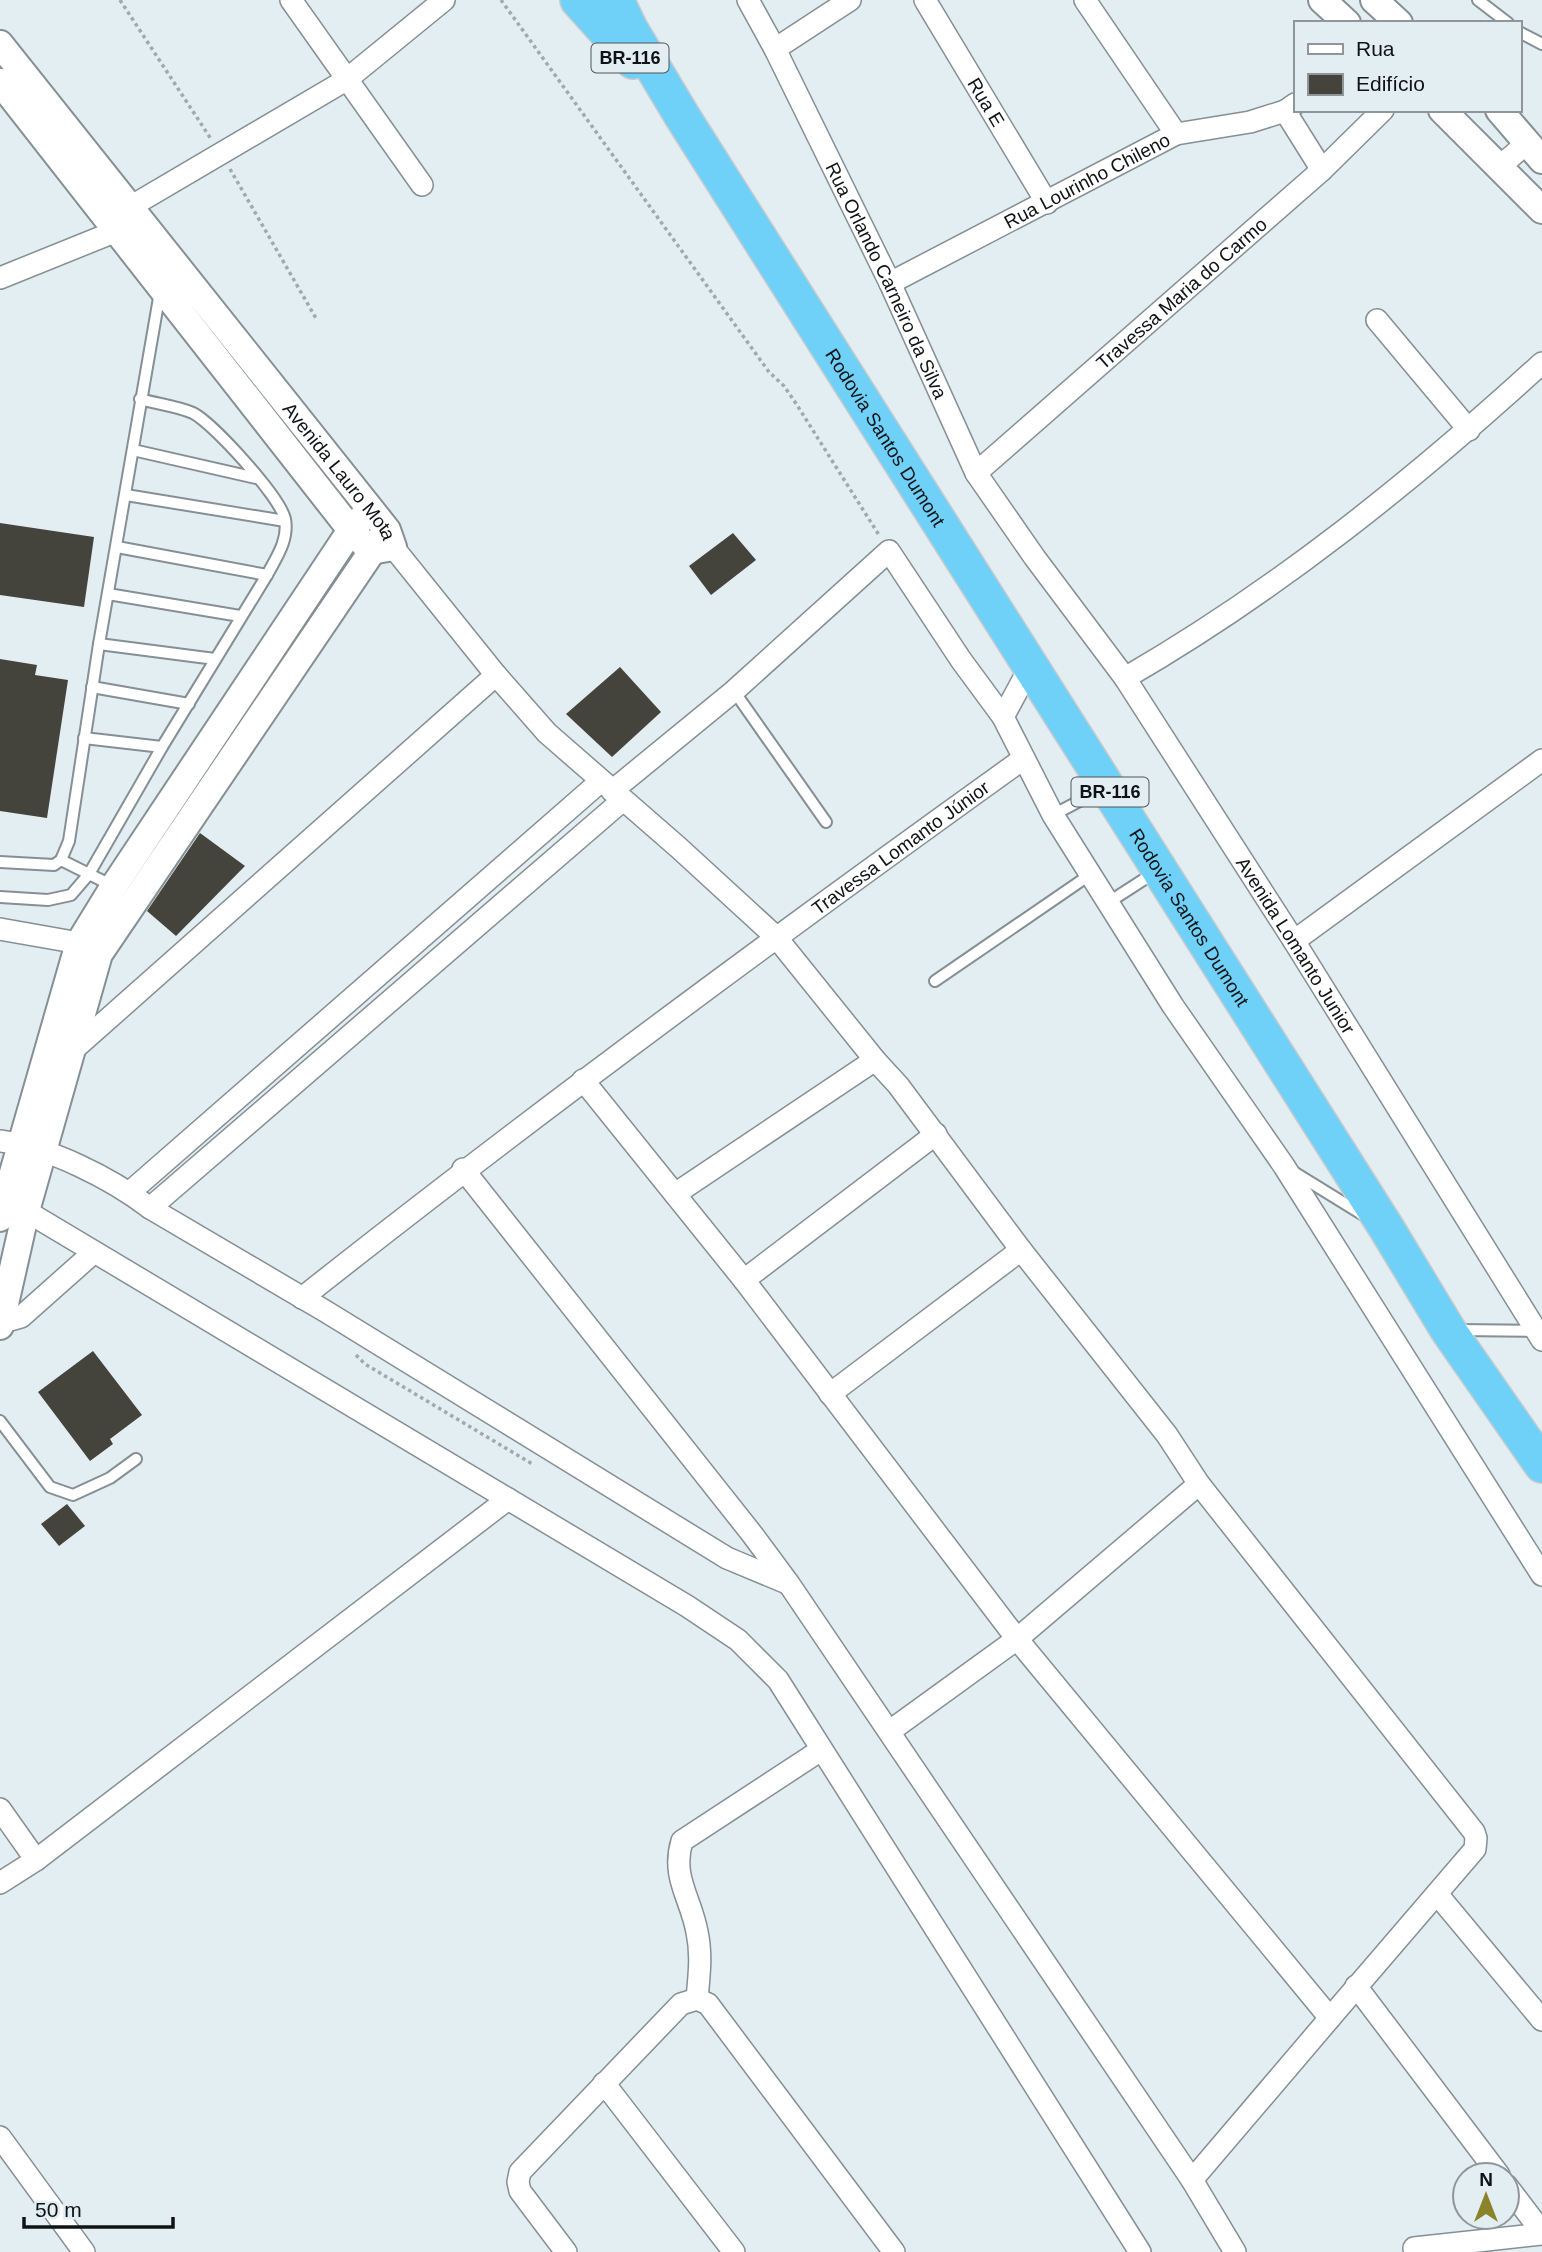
<svg xmlns="http://www.w3.org/2000/svg" width="1542" height="2252" font-family="Helvetica,sans-serif">
  <rect width="100%" height="100%" fill="#e3eef3"/>
  <g fill="#45443c">
    <polygon points="0,523 94,537 84,607 0,595"/>
    <polygon points="733,533 756,560 711,595 689,566"/>
    <polygon points="0,659 37,665 35,675 68,680 47,818 0,811"/>
    <polygon points="620,667 661,712 612,757 566,714"/>
    <polygon points="200,833 245,866 176,936 147,911"/>
    <polygon points="93,1351 142,1415 110,1439 113,1444 90,1461 38,1392"/>
    <polygon points="67,1504 85,1526 59,1546 41,1524"/>
  </g>
  <g fill="none" stroke-linecap="round" stroke-linejoin="round">
    <g stroke="#858f94" stroke-width="14">
      <g id="service">
        <polyline points="1478,0 1508,23"/>
        <polyline points="1519,32 1542,44"/>
        <polyline points="133,450 256,478"/>
        <polyline points="126,495 285,521"/>
        <polyline points="117,547 267,575"/>
        <polyline points="108,594 240,616"/>
        <polyline points="99,644 215,659"/>
        <polyline points="92,687 189,704"/>
        <polyline points="734,691 826,822"/>
        <polyline points="84,738 162,747"/>
        <polyline points="1053,815 1104,788"/>
        <polyline points="0,862 54,865 61,860"/>
        <polyline points="113,886 61,860 69,841 99,644 160,292"/>
        <path d="M 0,897 L 48,900 L 71,895 L 89,874 L 162,747 L 267,575 C 276,558 289,540 285,519 C 280,497 214,424 193,413 C 177,406 157,404 140,399"/>
        <polyline points="1109,902 1157,871"/>
        <polyline points="935,981 1091,874"/>
        <polyline points="1292,1171 1365,1216"/>
        <polyline points="1458,1330 1536,1331"/>
        <polyline points="0,1421 50,1487 73,1495 110,1478 136,1459"/>
      </g>
    </g>
    <g stroke="#858f94" stroke-width="24">
      <g id="minor">
        <polyline points="291,0 422,185"/>
        <path id="s1" d="M 748,0 L 775,49 L 890,283 L 976,473 L 1035,558 L 1125,678 L 1294,941 L 1542,1340"/>
        <path id="s2" d="M 925,0 L 1047,203"/>
        <polyline points="1085,0 1176,134"/>
        <polyline points="775,49 850,0"/>
        <polyline points="1285,111 1322,170"/>
        <polyline points="1498,168 1527,143"/>
        <polyline points="130,207 346,80 444,0"/>
        <polyline points="0,278 129,226"/>
        <path id="s3" d="M 890,283 L 1176,134 L 1250,122 L 1285,111 L 1295,104"/>
        <polyline points="1377,320 1469,430"/>
        <path id="s4" d="M 976,473 L 1322,170 L 1383,110"/>
        <polyline points="393,547 496,675 547,733 679,848 776,937 875,1060 898,1085 1021,1250 1167,1435 1199,1484 1474,1832 1476,1838 1475,1849 1330,2018"/>
        <path d="M 1125,678 C 1276,591 1414,480 1542,363"/>
        <polyline points="1003,717 1030,667"/>
        <polyline points="612,791 734,691 889,551 961,660 1003,717 1053,815 1173,1006 1284,1166 1542,1575"/>
        <polyline points="0,929 79,943"/>
        <polyline points="1294,941 1542,760"/>
        <polyline points="73,1050 496,675"/>
        <polyline points="583,1080 744,1280 1017,1639 1330,2018 1192,2180"/>
        <path d="M 0,1141 C 49,1147 111,1178 150,1208 L 325,1311 L 727,1558 L 787,1583"/>
        <polyline points="463,1169 752,1534 789,1584 1192,2180 1235,2252"/>
        <polyline points="130,1192 601,781"/>
        <polyline points="675,1194 875,1060"/>
        <polyline points="12,1205 26,1211 687,1606 738,1640 778,1680 1140,2252"/>
        <polyline points="150,1208 623,800"/>
        <polyline points="744,1280 936,1134"/>
        <path id="s5" d="M 302,1298 C 538,1111 779,934 1023,759"/>
        <polyline points="0,1323 21,1317 93,1253"/>
        <polyline points="830,1394 1021,1250"/>
        <polyline points="890,1731 1017,1639 1199,1484"/>
        <polyline points="0,1809 36,1860"/>
        <polyline points="0,1883 36,1860 508,1499"/>
        <polyline points="1437,1894 1542,2020"/>
        <polyline points="1356,1986 1499,2175"/>
        <path d="M 697,1999 C 699,1976 702,1955 697,1932 C 691,1898 671,1877 682,1841 L 821,1750"/>
        <polyline points="604,2083 734,2252"/>
        <polyline points="0,2137 84,2252"/>
        <polyline points="1507,2186 1542,2232"/>
        <polyline points="1414,2248 1542,2234"/>
        <polyline points="566,2252 520,2191 518,2182 520,2172 681,2004 697,1999 708,2004 894,2252"/>
      </g>
    </g>
    <g stroke="#858f94" stroke-width="30">
      <g id="tertiary">
        <polyline points="1322,0 1347,23"/>
        <polyline points="1374,0 1399,23"/>
        <path id="s6" d="M 0,44 L 387,530 L 393,547 L 371,551 L 351,530 L 0,82"/>
        <polyline points="1442,110 1542,210"/>
        <polyline points="1499,110 1542,160"/>
        <polyline points="0,1218 79,943 114,886 351,530 362,518"/>
        <polyline points="0,1326 26,1211 99,954 381,538"/>
      </g>
    </g>
    <g stroke="#cacbcc" stroke-width="38">
      <g id="trunk">
        <polyline points="578,0 633,61"/>
        <path id="s7" d="M 616,0 L 630,29 L 682,116 L 1387,1229 L 1448,1330 L 1542,1465"/>
      </g>
    </g>
    <g stroke="#a0a9ad" stroke-width="3.5" stroke-dasharray="3.5 3.5" stroke-linecap="butt">
      <polyline points="120,0 211,139"/>
      <polyline points="501,0 769,372 784,386 795,402 879,535"/>
      <polyline points="230,169 317,320"/>
      <polyline points="356,1355 365,1364 534,1465"/>
    </g>
    <use href="#service" stroke="#fff" stroke-width="10"/>
    <use href="#minor" stroke="#fff" stroke-width="21"/>
    <use href="#tertiary" stroke="#fff" stroke-width="26"/>
    <use href="#trunk" stroke="#6fd0f8" stroke-width="35"/>
  </g>
  <g text-anchor="middle" dominant-baseline="central" stroke-width="7" stroke-linejoin="round" paint-order="stroke">
    <g fill="#e3eef3" stroke="#4f5558" stroke-width="2">
      <rect x="591.5" y="43.5" width="77" height="29" rx="5"/>
      <rect x="1071.5" y="777.5" width="77" height="29" rx="5"/>
    </g>
    <g font-size="18" font-weight="bold" fill="#101315">
      <text x="630" y="58">BR-116</text>
      <text x="1110" y="792">BR-116</text>
    </g>
    <g font-size="19" fill="#101315" stroke="#e3eef3">
      <text stroke="none"><textPath href="#s2" startOffset="119">Rua E</textPath></text>
      <text stroke="none"><textPath href="#s3" startOffset="222">Rua Lourinho Chileno</textPath></text>
      <text stroke="none"><textPath href="#s1" startOffset="313">Rua Orlando Carneiro da Silva</textPath></text>
      <text stroke="none"><textPath href="#s4" startOffset="273">Travessa Maria do Carmo</textPath></text>
      <text stroke="none"><textPath href="#s7" startOffset="514">Rodovia Santos Dumont</textPath></text>
      <text stroke="none"><textPath href="#s6" startOffset="546">Avenida Lauro Mota</textPath></text>
      <text stroke="none"><textPath href="#s5" startOffset="749">Travessa Lomanto Júnior</textPath></text>
      <text stroke="none"><textPath href="#s7" startOffset="1082">Rodovia Santos Dumont</textPath></text>
      <text stroke="none"><textPath href="#s1" startOffset="1096">Avenida Lomanto Junior</textPath></text>
    </g>
  </g>
  <rect x="1294" y="21" width="228" height="91" fill="#e3eef3" stroke="#8f969a" stroke-width="2"/>
  <rect x="1308" y="44" width="35" height="10" fill="#ffffff" stroke="#8f969a" stroke-width="2"/>
  <text x="1356" y="56" font-size="21" fill="#101315">Rua</text>
  <rect x="1308" y="74" width="35" height="21" fill="#45443c" stroke="#8f969a" stroke-width="2"/>
  <text x="1356" y="91" font-size="21" fill="#101315">Edifício</text>
  <g transform="translate(1486 2196)"><circle r="33" fill="#e3eef3" stroke="#8f969a" stroke-width="2"/>
  <path d="M0-5L12 26L0 18L-12 26Z" fill="#8a832a"/>
  <text y="-10" font-size="19" font-weight="bold" text-anchor="middle" fill="#101315">N</text>
  </g>
  <path d="M24 2217v10h149v-10" fill="none" stroke="#101315" stroke-width="3.5"/>
  <text x="35" y="2217" font-size="21" fill="#101315" stroke="#e3eef3" stroke-width="5" paint-order="stroke">50 m</text>
</svg>
